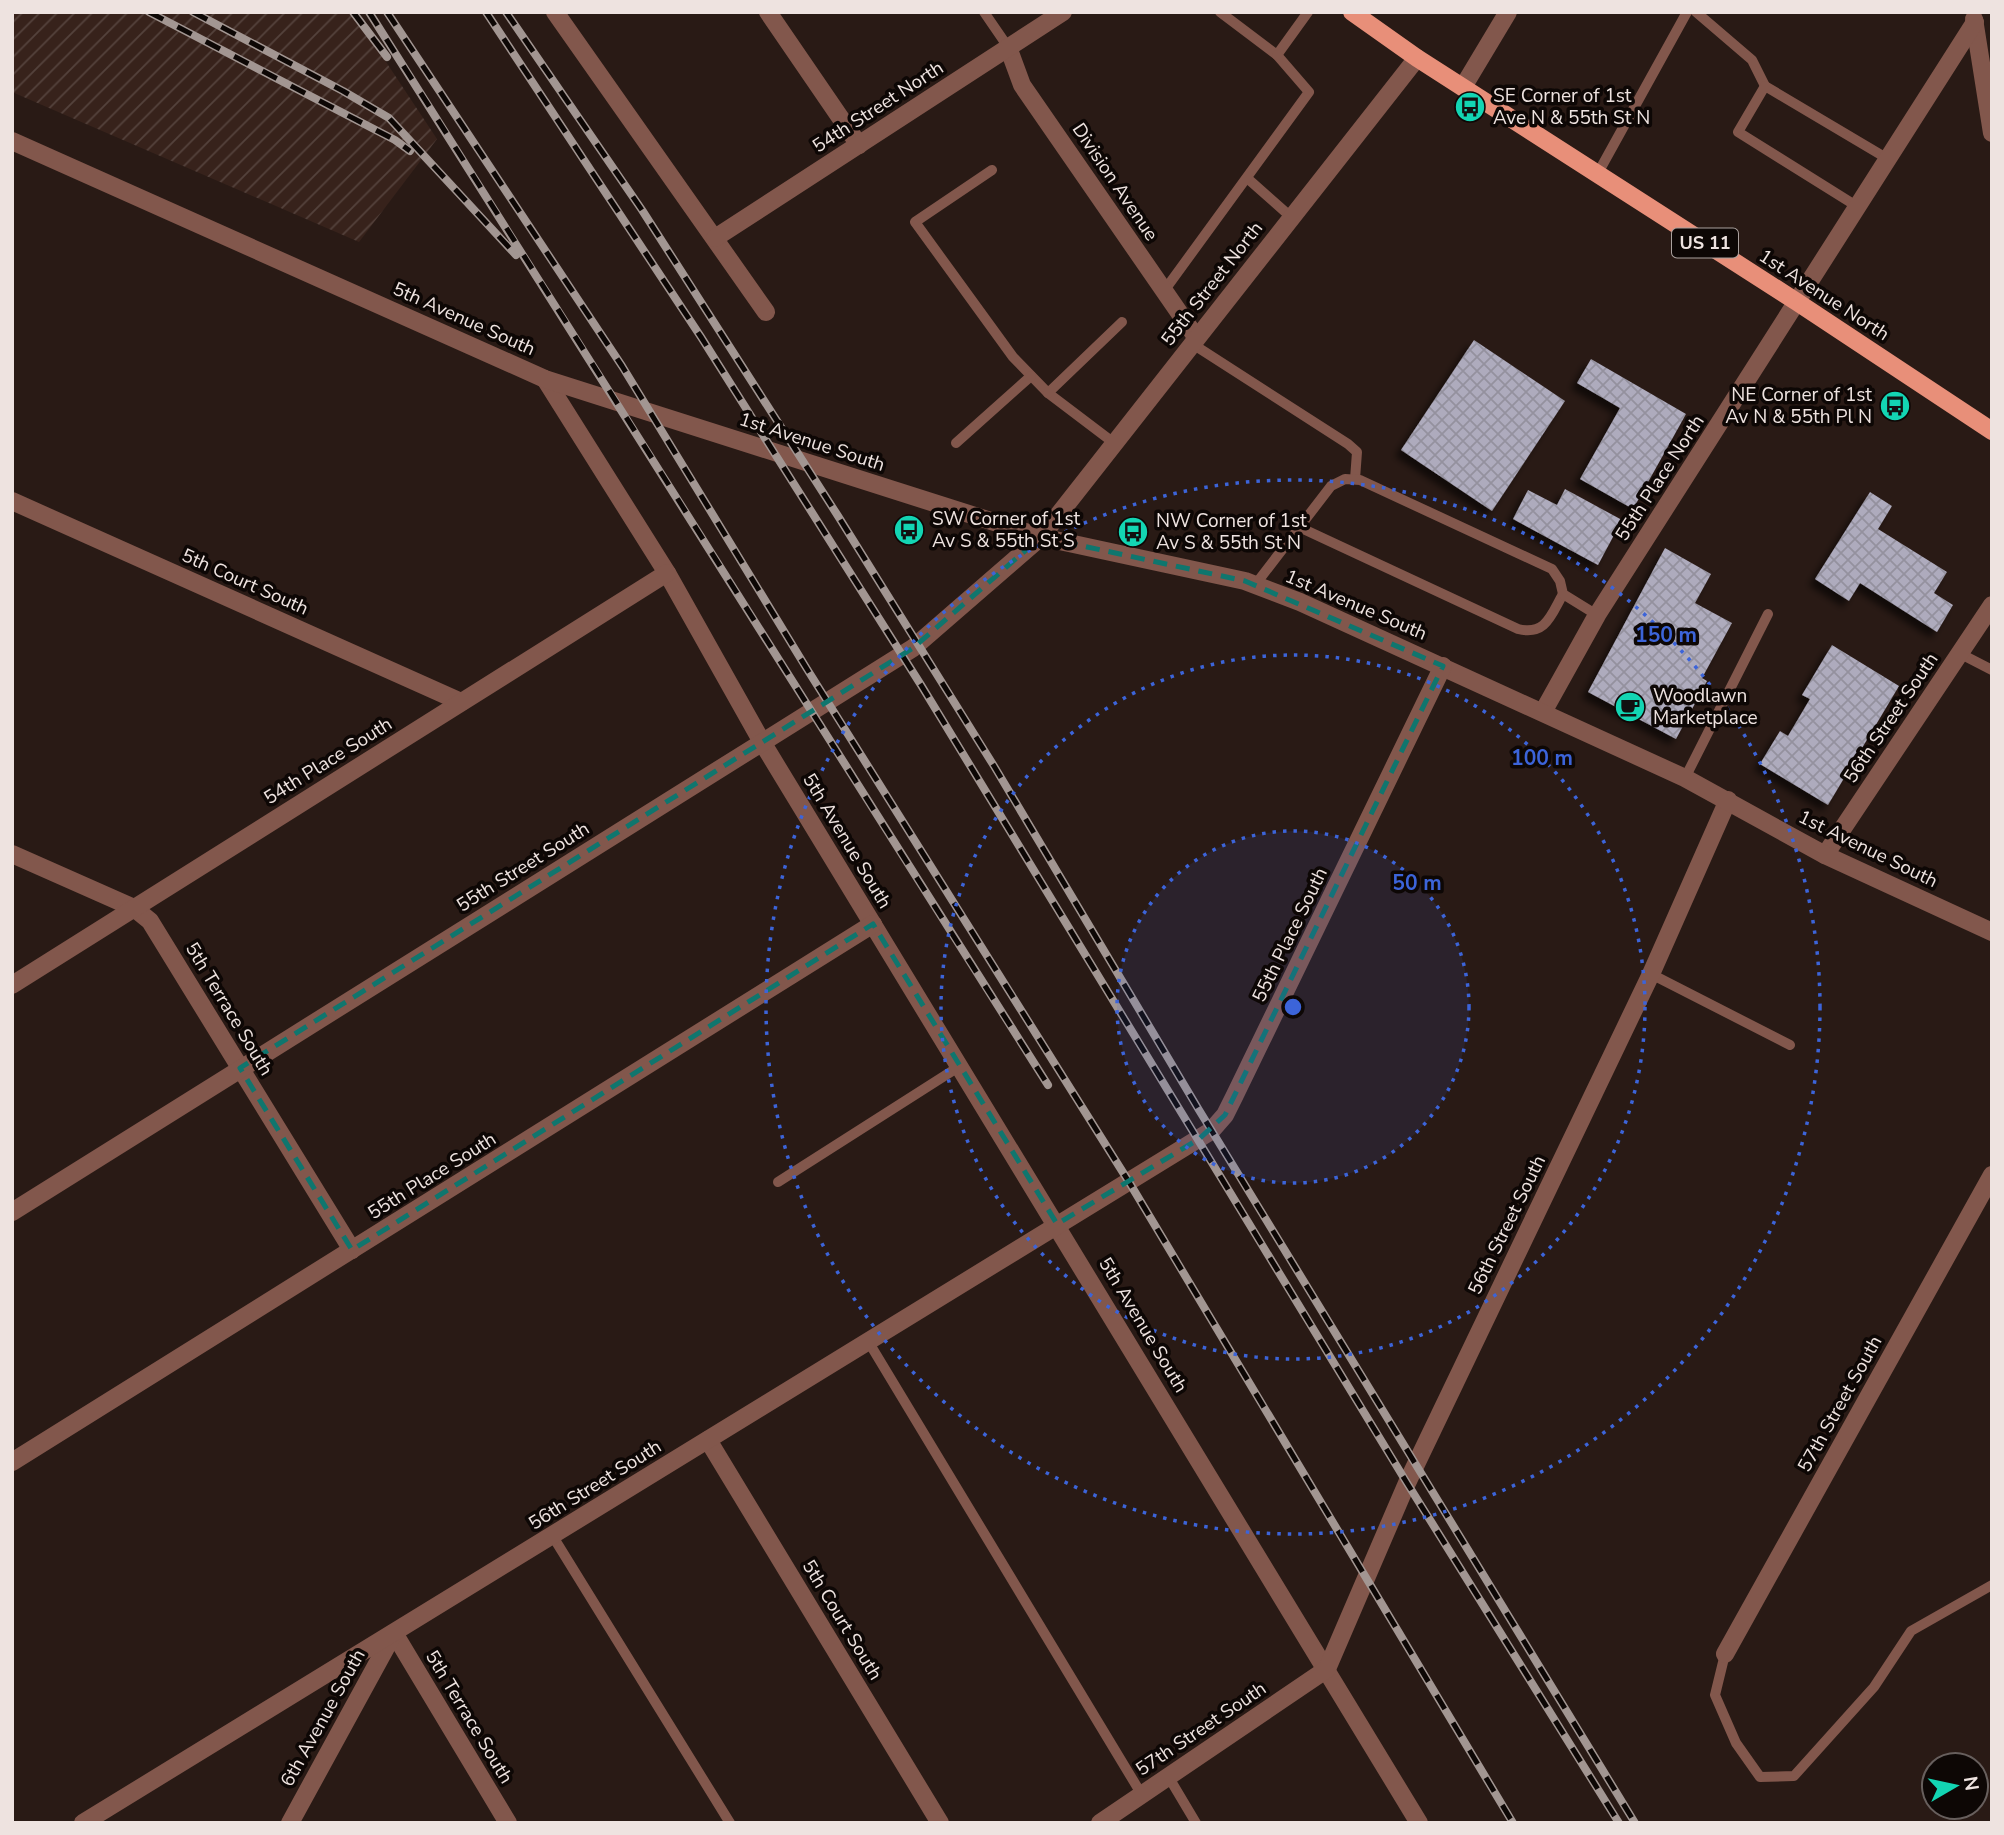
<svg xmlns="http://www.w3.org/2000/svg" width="2004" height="1835" font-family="'Nunito Sans',sans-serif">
  <defs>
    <pattern id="industrial-furrows" width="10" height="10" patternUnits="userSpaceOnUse" patternTransform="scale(1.75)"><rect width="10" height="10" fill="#37221b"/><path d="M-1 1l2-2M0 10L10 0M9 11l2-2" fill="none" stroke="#54423c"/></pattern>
    <pattern id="building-cross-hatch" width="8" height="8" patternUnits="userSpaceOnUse" patternTransform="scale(1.75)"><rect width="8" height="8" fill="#aeabbd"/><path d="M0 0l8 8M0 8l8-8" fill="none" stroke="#94919e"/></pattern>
    <filter id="shadow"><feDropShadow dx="-6" dy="6" stdDeviation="3.5" flood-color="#0009"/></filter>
  </defs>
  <rect width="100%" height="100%" fill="#291a15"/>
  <polygon fill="url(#industrial-furrows)" points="12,12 353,12 437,139 359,242 12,92"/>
  <g fill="url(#building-cross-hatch)" filter="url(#shadow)">
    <polygon points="1474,340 1565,401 1492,511 1401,450"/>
    <polygon points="1591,359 1686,414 1633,509 1580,479 1620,408 1577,383"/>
    <polygon points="1565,489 1622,520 1598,565 1513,519 1528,490 1557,505"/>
    <polygon points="1870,492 1892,506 1878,529 1947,572 1934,593 1953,605 1937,632 1860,583 1849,601 1815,579"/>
    <polygon points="1665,548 1711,574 1695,603 1732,623 1702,678 1707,681 1676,739 1588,692"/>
    <polygon points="1832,645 1899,686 1828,805 1760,764 1780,731 1788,736 1810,699 1802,695"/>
  </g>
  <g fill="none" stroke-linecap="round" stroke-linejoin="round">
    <g stroke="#82574c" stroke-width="10">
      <polyline points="984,12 1008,47"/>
      <polyline points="1220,12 1277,55 1308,12"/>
      <polyline points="1696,12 1752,60 1765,86"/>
      <polyline points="992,170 915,222 1013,357 1048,393 1114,443"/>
      <polyline points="1598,173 1687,12"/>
      <polyline points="1247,178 1291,217"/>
      <polyline points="1858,207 1738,132 1765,86 1888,159"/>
      <polyline points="1164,291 1309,92 1277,55"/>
      <polyline points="1191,343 1348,444 1357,452 1355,479"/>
      <polyline points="1048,393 1122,322"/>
      <polyline points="956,443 1031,376"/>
      <path d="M 1299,527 L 1518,629 C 1546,636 1551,615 1563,594"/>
      <polyline points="1255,585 1331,486 1345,479 1360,480 1552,569 1560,581 1563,594 1597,615"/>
      <polyline points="1959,653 1992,670"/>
      <polyline points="1685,778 1768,614"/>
      <polyline points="1651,974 1790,1045"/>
      <polyline points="778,1182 960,1066"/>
      <polyline points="868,1341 1142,1795"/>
      <polyline points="552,1535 730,1823"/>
      <polyline points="1725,1654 1715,1695 1736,1743 1760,1777 1794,1776 1874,1687 1911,1631 1992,1585"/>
      <polyline points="1168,1776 1196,1823"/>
    </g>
    <g stroke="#82574c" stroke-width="18">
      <polyline points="555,12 766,312"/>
      <polyline points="768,12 859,145"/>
      <polyline points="1974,19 1992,133"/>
      <polyline points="1008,47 1022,85 1196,337"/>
      <polyline points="1463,87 1508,12"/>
      <polyline points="715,238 1063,12"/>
      <polyline points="545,379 667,573 762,742 1419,1823"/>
      <polyline points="12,501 461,702"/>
      <polyline points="1543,712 1597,615 1975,22"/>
      <polyline points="12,854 134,908 150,921 352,1250"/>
      <polyline points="1825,855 1992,605"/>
      <polyline points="12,985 667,573"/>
      <polyline points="12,1212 913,648 1041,537"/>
      <polyline points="708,1440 940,1823"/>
      <polyline points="12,1462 873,924"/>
      <polyline points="394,1633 508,1823"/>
      <polyline points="1725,1654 1992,1175"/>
      <polyline points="290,1823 394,1633"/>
      <polyline points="1100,1823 1327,1669 1407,1483 1651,974 1728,800"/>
    </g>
    <g stroke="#82574c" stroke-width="18">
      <polyline points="12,141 545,379 1041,537 1245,581 1300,602 1685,778 1825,855 1992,932"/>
      <polyline points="1041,537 1417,58"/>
      <polyline points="83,1823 1211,1131 1225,1115 1234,1097 1443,666"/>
    </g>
    <polyline stroke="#e88f79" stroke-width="18" points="1352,12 1417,58 1797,302 1992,431"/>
    <g stroke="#a29692" stroke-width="8">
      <g id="rail">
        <polyline points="149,12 395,140 410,151"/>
        <polyline points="193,12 343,91 389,118 516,255"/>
        <polyline points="353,12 387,57"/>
        <path d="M 369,12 C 597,369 821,728 1048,1085"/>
        <polyline points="387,12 622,366 807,669 1129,1182 1513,1823"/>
        <polyline points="486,12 701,337 921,685 1407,1483 1619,1823"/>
        <polyline points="506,12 642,210 838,516 994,766 1199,1110 1635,1823"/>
      </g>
    </g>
    <use href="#rail" stroke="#0d0705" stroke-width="5" stroke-dasharray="16" stroke-linecap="butt"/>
  </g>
  <path fill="none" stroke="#0f766e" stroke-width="5" stroke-dasharray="14 9" stroke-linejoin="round" d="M 1041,537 L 1245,581 L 1443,666 L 1225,1115 L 1199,1139 L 1057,1224 L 873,924 L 352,1250 L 240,1068 L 913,648 Z"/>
  <circle cx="1293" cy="1007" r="176" fill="#3c64d9" fill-opacity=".12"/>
  <g fill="none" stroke="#3c64d9" stroke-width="3.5" stroke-dasharray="3.5 7">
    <circle cx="1293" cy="1007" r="176"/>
    <circle cx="1293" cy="1007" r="352"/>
    <circle cx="1293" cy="1007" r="527"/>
  </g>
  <defs>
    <g id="bus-disc" transform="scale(1.575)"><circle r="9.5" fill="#13d5b3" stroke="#0d0705"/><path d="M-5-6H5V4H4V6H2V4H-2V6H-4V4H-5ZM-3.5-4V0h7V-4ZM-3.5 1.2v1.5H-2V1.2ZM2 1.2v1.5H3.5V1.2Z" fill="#111"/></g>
    <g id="cafe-disc" transform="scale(1.575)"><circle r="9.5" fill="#13d5b3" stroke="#0d0705"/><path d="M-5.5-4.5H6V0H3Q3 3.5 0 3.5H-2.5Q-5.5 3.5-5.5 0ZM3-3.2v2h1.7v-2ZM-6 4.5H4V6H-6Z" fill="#111"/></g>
  </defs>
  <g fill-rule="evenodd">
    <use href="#bus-disc" x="1470" y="107"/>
    <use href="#bus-disc" x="1895" y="406"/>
    <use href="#bus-disc" x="909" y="530"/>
    <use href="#bus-disc" x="1133" y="532"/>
    <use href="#cafe-disc" x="1630" y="707"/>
  </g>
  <g text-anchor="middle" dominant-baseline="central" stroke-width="7" stroke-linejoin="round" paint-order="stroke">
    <rect fill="#0d0705" stroke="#aaa19e" stroke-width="2" x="1672" y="228.5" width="66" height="29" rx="5"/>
    <g font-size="18" font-weight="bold" fill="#eee3e0">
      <text x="1705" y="243">US 11</text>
    </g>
    <g font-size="19" fill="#eee3e0" stroke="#0d0705" text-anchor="start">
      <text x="1493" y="96">SE Corner of 1st<tspan x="1493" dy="22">Ave N &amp; 55th St N</tspan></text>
      <text x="1872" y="395" text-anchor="end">NE Corner of 1st<tspan x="1872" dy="22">Av N &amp; 55th Pl N</tspan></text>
      <text x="932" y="519">SW Corner of 1st<tspan x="932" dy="22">Av S &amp; 55th St S</tspan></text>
      <text x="1156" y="521">NW Corner of 1st<tspan x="1156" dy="22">Av S &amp; 55th St N</tspan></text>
      <text x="1653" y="696">Woodlawn<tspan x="1653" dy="22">Marketplace</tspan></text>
    </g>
    <g font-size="19" fill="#eee3e0" stroke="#0d0705">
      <text transform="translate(878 107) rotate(-33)">54th Street North</text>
      <text transform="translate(1115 182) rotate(56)">Division Avenue</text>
      <text transform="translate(1212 284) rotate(-52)">55th Street North</text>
      <text transform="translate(1824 295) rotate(33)">1st Avenue North</text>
      <text transform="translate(464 319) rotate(24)">5th Avenue South</text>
      <text transform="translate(812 442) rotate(18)">1st Avenue South</text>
      <text transform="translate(1660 478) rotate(-57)">55th Place North</text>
      <text transform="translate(245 582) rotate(24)">5th Court South</text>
      <text transform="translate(1356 605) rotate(23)">1st Avenue South</text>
      <text transform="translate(1891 718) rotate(-56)">56th Street South</text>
      <text transform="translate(328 761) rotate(-32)">54th Place South</text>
      <text transform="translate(847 841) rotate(59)">5th Avenue South</text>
      <text transform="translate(1868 849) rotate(26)">1st Avenue South</text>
      <text transform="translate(523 867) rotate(-32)">55th Street South</text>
      <text transform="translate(1290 935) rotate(-64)">55th Place South</text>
      <text transform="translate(229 1009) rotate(59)">5th Terrace South</text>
      <text transform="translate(432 1176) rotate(-32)">55th Place South</text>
      <text transform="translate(1507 1225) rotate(-64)">56th Street South</text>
      <text transform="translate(1143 1325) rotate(59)">5th Avenue South</text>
      <text transform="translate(1840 1404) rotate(-61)">57th Street South</text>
      <text transform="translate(595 1485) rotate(-32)">56th Street South</text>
      <text transform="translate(842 1620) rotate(59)">5th Court South</text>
      <text transform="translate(469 1717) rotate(59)">5th Terrace South</text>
      <text transform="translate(323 1718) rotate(-61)">6th Avenue South</text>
      <text transform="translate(1201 1729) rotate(-34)">57th Street South</text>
    </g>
  </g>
  <circle cx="1293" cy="1007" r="10" fill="#3c64d9" stroke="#0d0705" stroke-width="3.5"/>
  <g font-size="21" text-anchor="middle" font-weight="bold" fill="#3c64d9" stroke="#0d0705" stroke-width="7" stroke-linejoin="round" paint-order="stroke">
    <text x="1666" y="642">150 m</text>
    <text x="1542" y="765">100 m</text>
    <text x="1417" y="890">50 m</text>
  </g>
  <rect width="2004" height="1835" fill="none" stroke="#eee3e0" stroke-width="28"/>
  <g transform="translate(1955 1786) rotate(81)"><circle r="33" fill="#0d0705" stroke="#675f5d" stroke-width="2"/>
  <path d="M0-5L12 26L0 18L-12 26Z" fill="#13d5b3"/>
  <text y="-10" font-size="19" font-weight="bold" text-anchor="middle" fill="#eee3e0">N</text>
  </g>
</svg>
